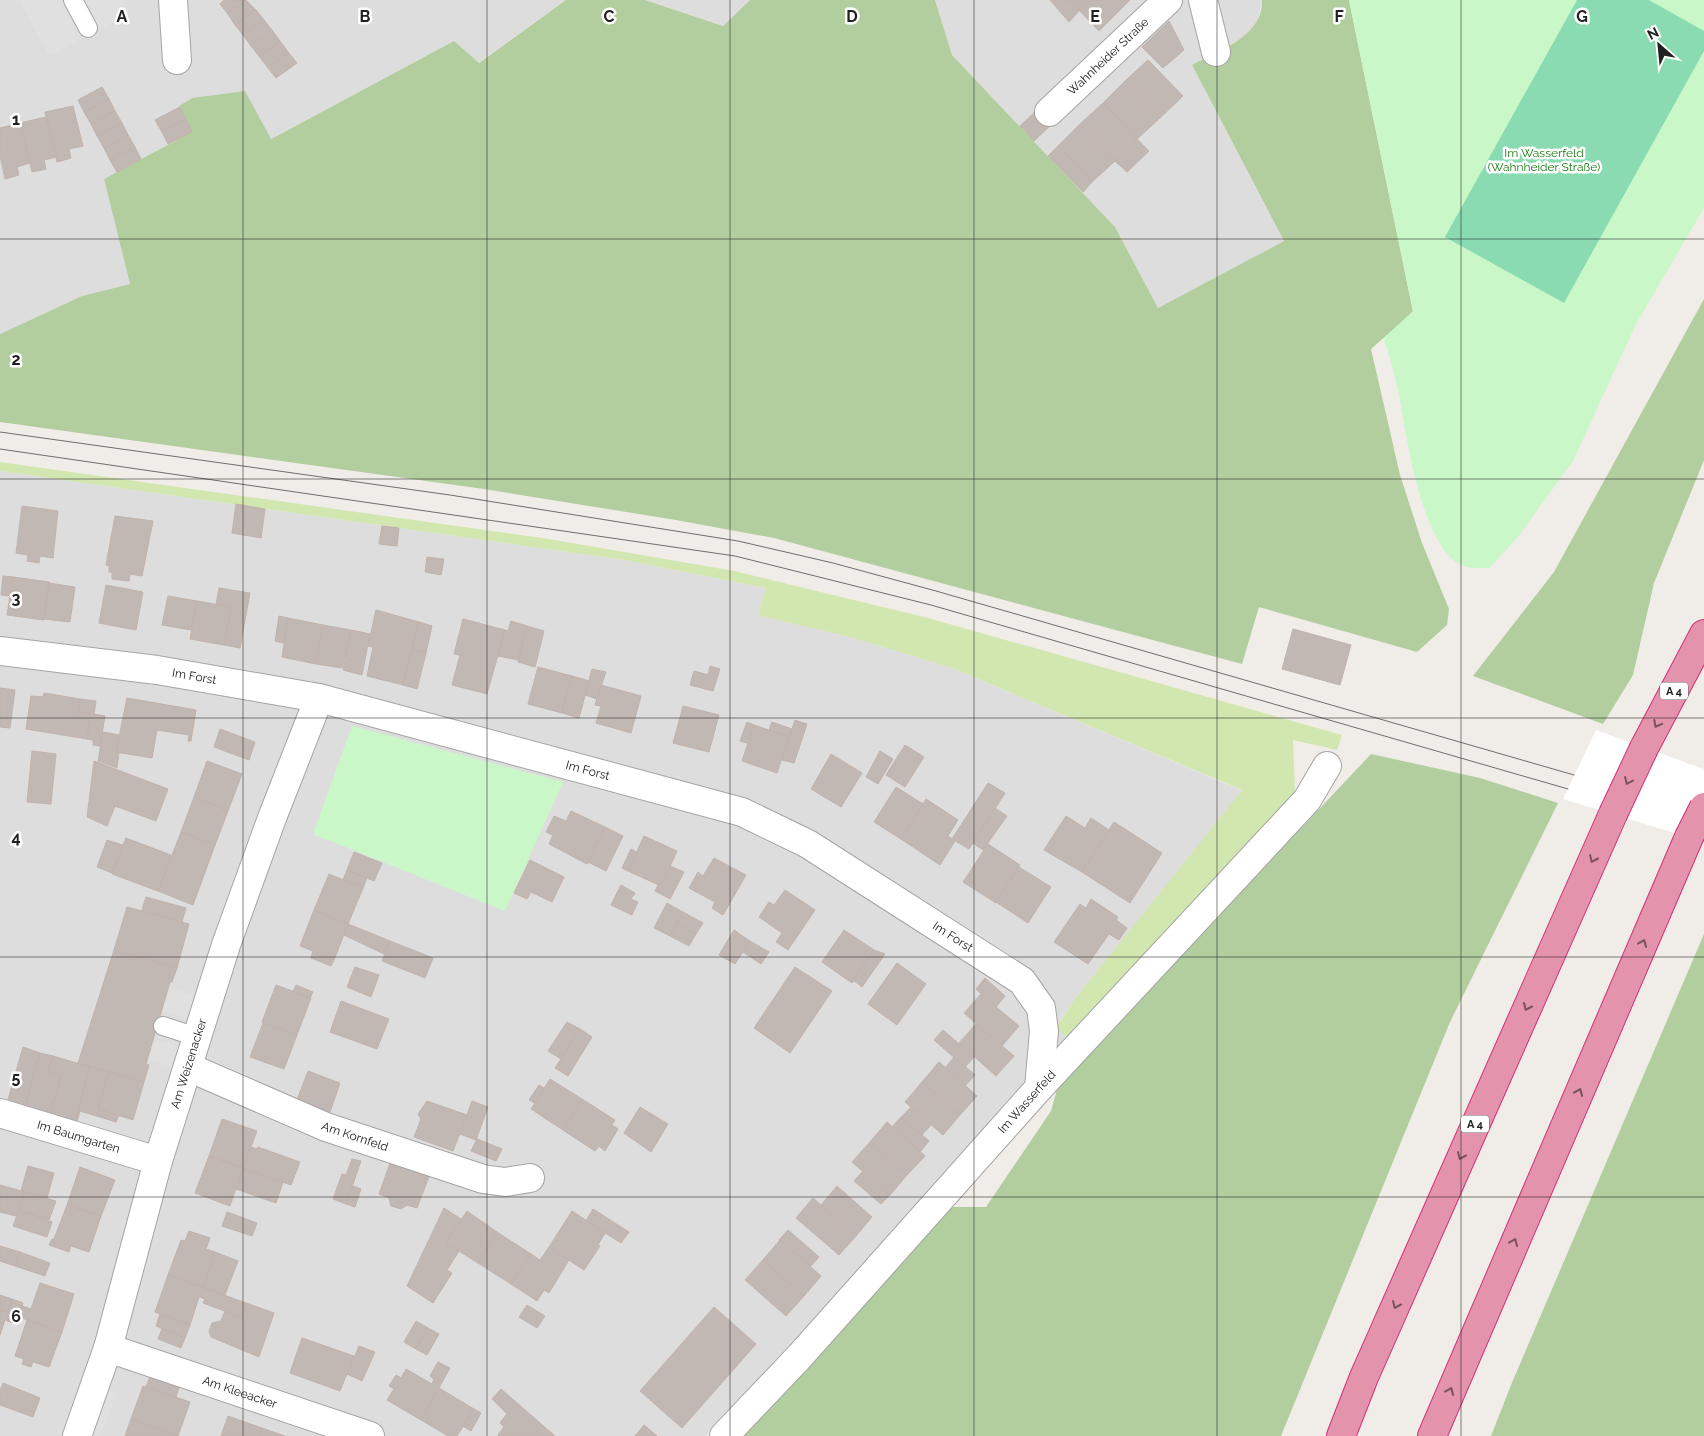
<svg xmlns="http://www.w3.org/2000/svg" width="1704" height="1436" font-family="Raleway,sans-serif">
  <rect width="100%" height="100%" fill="#f0ece7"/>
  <g fill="#deddde">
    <polygon points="0,0 566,0 478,63 454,41 270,139 192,98 179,106 192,132 104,179 130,284 82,296 0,334"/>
    <polygon points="645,0 750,0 723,26"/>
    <polygon points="935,0 1262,0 1258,19 1249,34 1192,65 1284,241 1158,308 1115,227 952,55"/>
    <polygon points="0,471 624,560 766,588 759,615 853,638 952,668 1243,791 1073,1001 1056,1027 1069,1040 777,1364 706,1436 0,1436"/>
  </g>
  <polygon fill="#d2e7b0" points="0,462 549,539 734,571 928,618 1342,735 1337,750 1293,740 1295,792 1125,982 1069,1040 1056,1028 1073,1001 1242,790 952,668 853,638 758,615 766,588 624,560 0,471"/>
  <g fill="#b2ce9e">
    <path d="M 566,0 L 645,0 L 723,26 L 750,0 L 935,0 L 952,55 L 1115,227 L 1158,308 L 1284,241 L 1192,65 C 1219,50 1263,37 1262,0 L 1349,0 L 1413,312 L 1371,349 L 1400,475 L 1422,543 L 1449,609 L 1447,625 L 1417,652 L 1259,607 L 1242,664 L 774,538 L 676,520 L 484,489 L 0,422 L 0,334 L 82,296 L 130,284 L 104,179 L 192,132 L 179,106 L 192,98 L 245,91 L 271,139 L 454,41 L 479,63 Z"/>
    <polygon points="1704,299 1704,460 1654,583 1633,675 1603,724 1473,676 1554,572"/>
    <polygon points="1371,754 1480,778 1558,803 1450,1022 1281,1436 743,1436 949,1207 986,1207 1051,1111 1058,1086"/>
    <polygon points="1704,934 1704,1436 1491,1436 1511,1385"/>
  </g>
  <g fill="#c9f7c8">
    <path d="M 1349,0 L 1704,0 L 1704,208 L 1636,324 L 1573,461 L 1517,538 L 1489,568 C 1476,568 1464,569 1453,560 C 1419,528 1407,438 1399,394 C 1395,375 1389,356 1384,338 L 1413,311 Z"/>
    <polygon points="352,726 563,782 505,911 313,834"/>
  </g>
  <polygon fill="#8adbb2" points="1577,0 1649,0 1704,31 1704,51 1564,303 1445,237"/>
  <g fill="#e0e0e0">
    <polygon points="19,0 123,0 130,14 49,56"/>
    <polygon points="170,988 194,995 188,1018 163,1011"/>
    <polygon points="156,1039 179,1047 172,1068 149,1060"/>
    <polygon points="108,1390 117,1393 100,1436 91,1436"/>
  </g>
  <polygon fill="#fff" points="1596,730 1704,769 1704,842 1563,799"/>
  <g fill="#c1b8b4" stroke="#c1b2aa">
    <polygon points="224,0 246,0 228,14 220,4"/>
    <polygon points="246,0 256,10 235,25 228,14"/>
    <polygon points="1050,0 1069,0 1079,11 1069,22"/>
    <polygon points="1069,0 1090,0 1079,10"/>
    <polygon points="1090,0 1130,0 1099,31 1079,10"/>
    <polygon points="256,10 264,20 243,35 235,25"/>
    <polygon points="264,20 272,30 251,46 243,35"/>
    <polygon points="1169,21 1184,50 1163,68 1142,47"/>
    <polygon points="272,30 280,41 259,56 251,46"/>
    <polygon points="280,41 288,52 268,68 259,56"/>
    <polygon points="288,52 297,63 276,78 268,68"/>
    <polygon points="1148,60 1183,96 1160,118 1125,81"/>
    <polygon points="1125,81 1160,118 1137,139 1103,103"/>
    <polygon points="102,87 109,99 84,112 78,100"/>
    <polygon points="109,99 115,111 91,124 84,112"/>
    <polygon points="1103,103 1137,139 1115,161 1080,124"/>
    <polygon points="73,106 83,146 69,149 71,158 57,162 45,112"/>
    <polygon points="180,107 186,119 162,132 155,120"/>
    <polygon points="1038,109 1052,124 1034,141 1020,126"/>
    <polygon points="115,111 122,123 97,136 91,124"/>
    <polygon points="46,117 57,157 44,160 46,169 32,172 20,123"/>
    <polygon points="186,119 192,132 168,144 162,132"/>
    <polygon points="20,123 30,163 17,167 19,175 5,179 0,156 0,128"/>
    <polygon points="122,123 128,135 104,148 97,136"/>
    <polygon points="1080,124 1115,161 1092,182 1058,146"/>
    <polygon points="128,135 135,147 110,160 104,148"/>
    <polygon points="1137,139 1149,151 1127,172 1115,161"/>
    <polygon points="1058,146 1092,182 1083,192 1048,156"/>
    <polygon points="135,147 141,159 117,172 110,160"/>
    <polygon points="236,504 265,509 261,538 232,533"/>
    <polygon points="22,506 58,511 53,558 40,556 39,563 27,561 28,555 16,553"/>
    <polygon points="115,516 153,521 142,576 130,574 129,581 112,579 112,572 109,572 109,566 106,565"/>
    <polygon points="382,526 399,528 397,546 379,544"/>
    <polygon points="427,557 444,559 441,575 425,572"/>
    <polygon points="3,576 13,577 10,596 1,595"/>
    <polygon points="13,577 49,582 44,620 7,615"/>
    <polygon points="49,583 75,587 70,622 44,619"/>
    <polygon points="106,585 143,592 136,630 99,623"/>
    <polygon points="219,588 250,593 240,648 224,645 231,607 216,604"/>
    <polygon points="168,596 197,601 191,630 162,625"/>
    <polygon points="197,601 231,607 224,645 190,639"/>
    <polygon points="376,610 419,622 403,685 367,676 373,647 368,646"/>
    <polygon points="279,616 288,618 284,643 275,641"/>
    <polygon points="288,618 323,625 316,664 282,657"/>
    <polygon points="463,619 505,630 487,694 452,685 460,655 454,654"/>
    <polygon points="511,621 527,626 518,660 498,656 505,630 508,631"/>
    <polygon points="419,622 432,626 426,653 412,649"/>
    <polygon points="323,625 351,630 342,668 316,664"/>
    <polygon points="527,626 544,631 535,667 518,662"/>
    <polygon points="1293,629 1351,645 1340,685 1282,669"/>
    <polygon points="351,630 370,634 362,675 343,670"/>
    <polygon points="412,649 426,653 417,689 403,685"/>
    <polygon points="710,666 720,669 713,691 690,685 694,671 708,675"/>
    <polygon points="538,667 572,676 562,713 528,704"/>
    <polygon points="592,669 606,672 597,699 585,695"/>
    <polygon points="572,676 589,681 579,718 562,713"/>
    <polygon points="601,685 641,696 631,733 596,723 601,706 595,705"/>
    <polygon points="0,688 15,690 10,728 0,727"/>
    <polygon points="44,693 80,699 78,712 91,714 87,739 26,729 31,696 43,697"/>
    <polygon points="127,698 196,710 191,741 188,741 189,735 157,730 152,758 116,752"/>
    <polygon points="80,699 96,701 94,714 105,716 100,746 93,745 93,740 87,739 91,714 78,712"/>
    <polygon points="683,706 719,715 709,752 673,743"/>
    <polygon points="795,720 807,724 794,763 782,760"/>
    <polygon points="747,722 754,725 747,743 740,741"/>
    <polygon points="772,722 792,729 789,737 769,730"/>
    <polygon points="754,725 789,737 777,773 742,761"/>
    <polygon points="220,729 255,742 249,760 214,747"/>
    <polygon points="103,732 119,735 116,752 119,753 117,768 98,761"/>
    <polygon points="905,745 924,757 905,787 886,775"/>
    <polygon points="32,751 56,754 51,804 27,802"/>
    <polygon points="880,751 893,759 878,784 866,777"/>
    <polygon points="831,754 862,773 841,807 811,789"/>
    <polygon points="94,761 168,789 156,821 115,806 107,826 87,817"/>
    <polygon points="207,761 242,774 228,811 194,797"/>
    <polygon points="988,783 1005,793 969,849 952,839"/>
    <polygon points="896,787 923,804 901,839 874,822"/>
    <polygon points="194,797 228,811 215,845 181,832"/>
    <polygon points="926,799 958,820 948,836 955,841 940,865 901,839"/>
    <polygon points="995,808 1007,816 983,850 973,843"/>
    <polygon points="571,811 605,827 587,864 549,844 553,835 546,832 554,816 566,821"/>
    <polygon points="1066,816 1085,828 1091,818 1109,830 1082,872 1044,850"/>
    <polygon points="1114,822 1162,853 1130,903 1082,872"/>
    <polygon points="605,827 623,836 606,871 588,862"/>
    <polygon points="181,832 215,845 193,905 158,891"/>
    <polygon points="644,836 677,851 661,886 628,871"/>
    <polygon points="126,838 171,855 158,891 112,874"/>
    <polygon points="107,840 123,845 112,873 97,867"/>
    <polygon points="988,844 1020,865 996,903 963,882"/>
    <polygon points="631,849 637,852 628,871 622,868"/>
    <polygon points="354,852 382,863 374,881 347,870"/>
    <polygon points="714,858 746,875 723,915 712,908 715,902 689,888 698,872 703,876"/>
    <polygon points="530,860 564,877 552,902 531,892 527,899 514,893"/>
    <polygon points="670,866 684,872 670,899 655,891 658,885 661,886"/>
    <polygon points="1019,867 1051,887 1028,923 996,902"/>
    <polygon points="347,870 367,878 363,888 343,880"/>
    <polygon points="329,874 363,888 348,924 314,910"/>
    <polygon points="621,885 635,893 631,899 638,902 632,915 611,905"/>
    <polygon points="785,890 815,910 788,950 776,942 782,933 759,917 769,902 774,905"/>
    <polygon points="146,897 186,908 182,922 142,910"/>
    <polygon points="1091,899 1118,917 1116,920 1127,928 1119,940 1109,934 1088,964 1054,942 1080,904 1086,908"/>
    <polygon points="667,903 683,912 670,936 654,928"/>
    <polygon points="127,907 189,924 177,968 114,950"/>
    <polygon points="314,910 348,924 334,960 323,955 321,962 311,958 313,951 300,946"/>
    <polygon points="683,912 703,923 696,934 677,923"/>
    <polygon points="677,923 696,934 689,946 670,936"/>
    <polygon points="348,924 390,941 384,954 344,935"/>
    <polygon points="734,930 750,941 735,964 719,955"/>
    <polygon points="844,930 874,950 852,983 822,962"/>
    <polygon points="390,941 433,958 425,978 382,961"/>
    <polygon points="750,941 769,952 761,964 743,952"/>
    <polygon points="114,950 177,968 172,982 170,982 146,1064 149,1065 144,1082 78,1063"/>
    <polygon points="874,950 885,954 862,987 853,980"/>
    <polygon points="323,955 334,960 331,966 321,962"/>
    <polygon points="897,963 926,984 897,1025 868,1004"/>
    <polygon points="355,967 379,975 371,997 347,987"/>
    <polygon points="795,967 832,991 790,1053 754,1028"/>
    <polygon points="985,978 1005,996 996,1007 976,989"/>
    <polygon points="276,985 311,998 297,1035 262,1022"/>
    <polygon points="296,985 313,992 310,998 293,992"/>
    <polygon points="981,994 1019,1026 1002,1046 964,1013"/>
    <polygon points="341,1001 389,1019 377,1049 330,1032"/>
    <polygon points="567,1022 580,1029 561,1059 548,1051"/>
    <polygon points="263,1023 297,1035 284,1069 250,1057"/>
    <polygon points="976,1024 1014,1056 996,1076 959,1043"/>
    <polygon points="580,1029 592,1037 568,1076 555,1068"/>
    <polygon points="943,1030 974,1057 965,1067 934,1040"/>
    <polygon points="23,1047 40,1053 24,1108 7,1103"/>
    <polygon points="40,1053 53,1056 48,1072 61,1076 49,1118 24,1111"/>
    <polygon points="53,1056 90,1067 74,1125 49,1119 61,1076 48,1072"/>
    <polygon points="954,1057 975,1075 965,1086 945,1068"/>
    <polygon points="939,1062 977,1096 960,1115 922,1082"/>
    <polygon points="90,1067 109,1072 98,1109 119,1115 116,1122 80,1111 76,1126 74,1125"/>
    <polygon points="308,1071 340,1083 330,1112 297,1100"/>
    <polygon points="109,1072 144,1082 133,1120 98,1109"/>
    <polygon points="550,1079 582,1099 563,1130 531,1109"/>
    <polygon points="922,1082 960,1115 943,1135 905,1102"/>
    <polygon points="539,1085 544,1088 535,1103 529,1100"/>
    <polygon points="582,1099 615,1120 612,1125 618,1129 605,1151 599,1146 595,1151 563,1130"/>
    <polygon points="427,1101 467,1115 453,1151 414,1137 421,1119 418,1114"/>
    <polygon points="472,1101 488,1107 476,1140 460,1134"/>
    <polygon points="640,1107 668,1124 651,1152 624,1133"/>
    <polygon points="911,1107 931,1125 922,1135 901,1117"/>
    <polygon points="901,1117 929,1141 920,1152 892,1127"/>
    <polygon points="222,1119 257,1131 243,1168 209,1156"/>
    <polygon points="887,1122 925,1156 907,1175 870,1142"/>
    <polygon points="477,1139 502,1149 496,1161 471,1151"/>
    <polygon points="870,1142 907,1175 890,1195 852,1162"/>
    <polygon points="251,1147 257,1149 258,1147 300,1162 291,1185 243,1168"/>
    <polygon points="209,1156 243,1168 230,1206 195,1193"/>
    <polygon points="352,1159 361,1161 346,1204 333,1199 342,1174 346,1175"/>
    <polygon points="391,1160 430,1174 417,1208 407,1205 401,1209 391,1206 389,1198 379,1194"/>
    <polygon points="28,1166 54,1173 47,1198 21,1191"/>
    <polygon points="80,1167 115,1180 101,1216 67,1205"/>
    <polygon points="243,1168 283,1182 276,1203 236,1189"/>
    <polygon points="863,1171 890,1195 881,1204 854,1181"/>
    <polygon points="0,1185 25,1192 16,1216 0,1212"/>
    <polygon points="353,1186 361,1189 355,1207 346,1204"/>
    <polygon points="837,1186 872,1217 856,1236 821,1205"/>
    <polygon points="25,1192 56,1201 49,1220 19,1210"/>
    <polygon points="813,1198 856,1236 839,1255 796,1218"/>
    <polygon points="67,1205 101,1216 89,1252 71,1246 69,1252 49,1245 52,1239 54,1239"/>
    <polygon points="444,1208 461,1219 446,1243 459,1251 447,1270 452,1273 433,1303 407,1286"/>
    <polygon points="593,1209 629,1232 621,1243 586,1221"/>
    <polygon points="19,1210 52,1222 47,1237 13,1226"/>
    <polygon points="467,1211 497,1232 478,1263 446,1243"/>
    <polygon points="572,1211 605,1233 598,1245 600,1246 584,1270 549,1247"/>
    <polygon points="227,1212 257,1223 252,1236 222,1226"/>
    <polygon points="788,1230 819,1257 810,1267 779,1240"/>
    <polygon points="189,1231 210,1238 206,1249 215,1252 203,1288 168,1275 181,1240 185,1241"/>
    <polygon points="497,1232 531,1254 511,1284 478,1263"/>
    <polygon points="780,1240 821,1276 804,1296 763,1260"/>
    <polygon points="0,1246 20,1252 15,1266 0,1261"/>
    <polygon points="549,1247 569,1260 549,1293 544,1290 537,1301 511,1284 531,1254 540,1260"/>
    <polygon points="20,1252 50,1263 45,1276 15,1266"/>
    <polygon points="215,1252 238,1261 225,1295 203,1288"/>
    <polygon points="763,1260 804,1296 786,1316 745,1280"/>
    <polygon points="168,1275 246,1303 241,1317 203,1303 205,1299 199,1297 190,1325 155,1312"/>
    <polygon points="40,1283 74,1294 62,1332 19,1317 22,1306 31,1309"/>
    <polygon points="0,1295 12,1299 8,1313 0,1310"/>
    <polygon points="12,1299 23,1303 19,1317 8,1313"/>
    <polygon points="246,1303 274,1313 259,1357 211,1337 209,1331 212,1323 221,1321 225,1311 241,1317"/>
    <polygon points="527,1305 545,1316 537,1328 519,1317"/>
    <polygon points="714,1307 756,1344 682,1428 640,1391"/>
    <polygon points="0,1310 15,1315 12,1323 5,1320 0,1335"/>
    <polygon points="160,1314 190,1325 185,1338 156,1326"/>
    <polygon points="27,1320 62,1332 49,1367 33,1362 31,1367 22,1364 24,1359 15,1356"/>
    <polygon points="416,1321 428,1328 416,1349 404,1342"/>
    <polygon points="428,1328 439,1334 427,1355 416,1349"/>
    <polygon points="162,1329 185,1338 181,1348 158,1339"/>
    <polygon points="302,1338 354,1356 340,1391 290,1373"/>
    <polygon points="359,1346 375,1352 362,1381 347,1374"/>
    <polygon points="438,1362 450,1368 421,1420 387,1400 394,1389 389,1386 396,1375 401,1378 406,1369 432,1384 434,1379 430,1376"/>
    <polygon points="151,1374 180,1384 176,1397 146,1387"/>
    <polygon points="3,1383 40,1398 33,1417 0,1405 0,1391"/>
    <polygon points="143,1386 190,1402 178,1436 131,1419"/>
    <polygon points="439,1388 474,1409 457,1436 448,1436 421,1420"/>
    <polygon points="501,1389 555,1436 499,1436 498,1435 504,1427 500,1423 507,1414 492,1399"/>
    <polygon points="474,1409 481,1413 471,1431 463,1426"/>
    <polygon points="228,1416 262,1428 259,1436 221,1436"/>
    <polygon points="131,1419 178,1436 125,1436"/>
    <polygon points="644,1425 657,1436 635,1436"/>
    <polygon points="262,1428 285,1436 259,1436"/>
  </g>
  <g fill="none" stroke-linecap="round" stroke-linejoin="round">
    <g stroke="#a4a4a4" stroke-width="20">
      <g id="service">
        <polyline points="73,0 88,28"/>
        <polyline points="163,1026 197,1037"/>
      </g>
    </g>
    <g stroke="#a4a4a4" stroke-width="30">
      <g id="minor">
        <polyline points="173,0 177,60"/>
        <polyline points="1203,0 1216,52"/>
        <path id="s1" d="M 1049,112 L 1168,0"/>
        <path id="s2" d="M 0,651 L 157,670 L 319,698 L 742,812 L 808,844 L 1022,981 L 1041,1008 L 1044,1031 L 1039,1088"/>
        <path id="s3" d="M 188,1067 L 326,1127 L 483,1179 L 505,1182 L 530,1178"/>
        <path id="s4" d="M 0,1113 L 158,1161"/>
        <path id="s5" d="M 108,1348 L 370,1436"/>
        <path id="s6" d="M 77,1436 L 108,1348 L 158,1161 L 226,945 L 272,818 L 319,698"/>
        <path id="s7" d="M 724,1436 L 800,1356 L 1039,1088 L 1307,800 L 1327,766"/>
      </g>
    </g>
    <g stroke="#d3307a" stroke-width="30">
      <g id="motorway">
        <polyline points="1644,748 1704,634"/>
        <polyline points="1341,1436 1364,1377 1613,814"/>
        <polyline points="1432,1436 1689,837"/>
      </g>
    </g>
    <use href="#service" stroke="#fff" stroke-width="18"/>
    <use href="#minor" stroke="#fff" stroke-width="28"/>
    <use href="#motorway" stroke="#e393ab" stroke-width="28"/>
    <g stroke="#6e6e6e" stroke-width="1">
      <polyline points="0,432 450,495 738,541 833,563 936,591 1574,775"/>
      <polyline points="0,449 735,556 931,605 1568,789"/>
    </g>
    <g stroke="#d3307a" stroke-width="30" stroke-linecap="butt">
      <g id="motorway-bridge">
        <polyline points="1613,814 1644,748"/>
        <polyline points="1689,837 1704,807"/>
      </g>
    </g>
    <use href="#motorway-bridge" stroke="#e393ab" stroke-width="28"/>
  </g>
  <defs><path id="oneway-chevron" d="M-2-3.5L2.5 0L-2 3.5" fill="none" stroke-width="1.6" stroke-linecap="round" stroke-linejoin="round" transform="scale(1.25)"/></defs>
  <g stroke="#78545f">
    <use href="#oneway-chevron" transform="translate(1657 724) rotate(118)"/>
    <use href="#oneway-chevron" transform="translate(1628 781) rotate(115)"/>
    <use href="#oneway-chevron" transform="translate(1593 859) rotate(114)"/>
    <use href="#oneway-chevron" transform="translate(1643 943) rotate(-67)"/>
    <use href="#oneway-chevron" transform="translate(1527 1007) rotate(114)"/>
    <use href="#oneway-chevron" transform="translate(1579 1092) rotate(-67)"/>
    <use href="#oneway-chevron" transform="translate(1461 1156) rotate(114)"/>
    <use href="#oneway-chevron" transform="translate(1514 1242) rotate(-67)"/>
    <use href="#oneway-chevron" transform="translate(1396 1305) rotate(114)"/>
    <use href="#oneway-chevron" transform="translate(1450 1391) rotate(-67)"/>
  </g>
  <path fill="none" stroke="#202020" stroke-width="1" stroke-opacity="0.55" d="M 243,0 L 243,1436M 487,0 L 487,1436M 730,0 L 730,1436M 974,0 L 974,1436M 1217,0 L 1217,1436M 1461,0 L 1461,1436M 0,239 L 1704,239M 0,479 L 1704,479M 0,718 L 1704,718M 0,957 L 1704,957M 0,1197 L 1704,1197"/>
  <g text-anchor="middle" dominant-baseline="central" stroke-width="5" stroke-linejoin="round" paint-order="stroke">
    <g fill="#fff" stroke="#636363" stroke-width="1">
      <rect x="1660" y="682.5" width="28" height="17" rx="4"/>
      <rect x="1461" y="1115.5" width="28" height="17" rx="4"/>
    </g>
    <g font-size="11" font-weight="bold" fill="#202020">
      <text x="1674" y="691">A 4</text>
      <text x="1475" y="1124">A 4</text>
    </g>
    <g font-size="12" fill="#202020" stroke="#fff">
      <text stroke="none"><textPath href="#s1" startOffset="81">Wahnheider Straße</textPath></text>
      <text stroke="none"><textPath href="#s2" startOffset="196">Im Forst</textPath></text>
      <text stroke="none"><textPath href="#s2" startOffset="601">Im Forst</textPath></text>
      <text stroke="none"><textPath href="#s2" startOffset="1006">Im Forst</textPath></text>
      <text stroke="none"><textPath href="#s6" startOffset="389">Am Weizenacker</textPath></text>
      <text stroke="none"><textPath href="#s7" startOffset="451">Im Wasserfeld</textPath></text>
      <text stroke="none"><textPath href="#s4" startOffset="82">Im Baumgarten</textPath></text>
      <text stroke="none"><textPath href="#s3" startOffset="181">Am Kornfeld</textPath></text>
      <text stroke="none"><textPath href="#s5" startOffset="139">Am Kleeacker</textPath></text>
    </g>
    <g font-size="12" fill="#157c11" stroke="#fff">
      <text x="1544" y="153">Im Wasserfeld<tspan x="1544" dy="14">(Wahnheider Straße)</tspan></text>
    </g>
  </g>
  <g font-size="16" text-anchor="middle" font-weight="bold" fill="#202020" stroke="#fff" stroke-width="5" stroke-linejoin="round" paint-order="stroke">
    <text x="122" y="22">A</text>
    <text x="365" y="22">B</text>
    <text x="609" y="22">C</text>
    <text x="852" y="22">D</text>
    <text x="1095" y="22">E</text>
    <text x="1339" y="22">F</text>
    <text x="1582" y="22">G</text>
    <text x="16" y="125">1</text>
    <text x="16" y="365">2</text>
    <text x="16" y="604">3</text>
    <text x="16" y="843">4</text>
    <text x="16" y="1083">5</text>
    <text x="16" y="1322">6</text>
  </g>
  <g transform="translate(1659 45) rotate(333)" stroke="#ffffff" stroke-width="4" paint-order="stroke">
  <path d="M0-4L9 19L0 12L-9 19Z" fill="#202020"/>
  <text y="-8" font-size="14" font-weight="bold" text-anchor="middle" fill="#202020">N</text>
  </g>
</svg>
